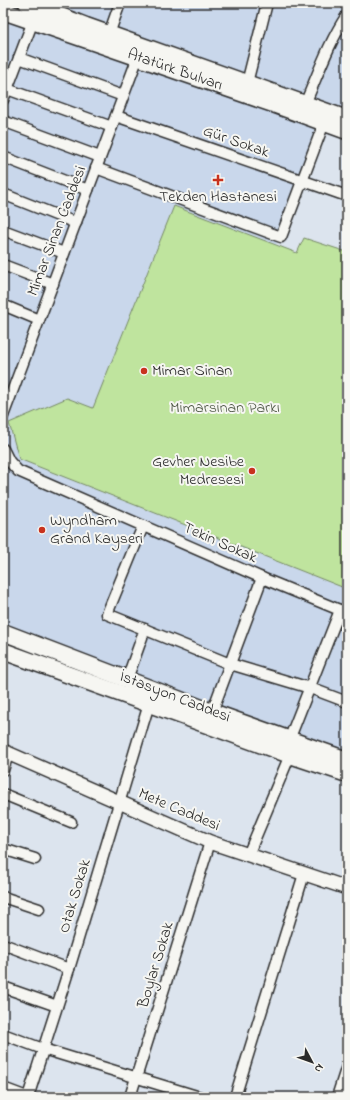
<svg xmlns="http://www.w3.org/2000/svg" width="350" height="1100" font-family="'Indie Flower',sans-serif">
  <rect width="100%" height="100%" fill="#dce4ee"/>
  <filter id="ink" filterUnits="userSpaceOnUse"><feTurbulence type="fractalNoise" baseFrequency=".025" numOctaves="2"/><feDisplacementMap in="SourceGraphic" scale="8" xChannelSelector="R" yChannelSelector="G"/><feConvolveMatrix kernelMatrix="1 2 1 2 8 2 1 2 1" color-interpolation-filters="sRGB"/></filter>
  <g filter="url(#ink)">
    <polygon fill="#c9d7eb" points="3,3 347,3 347,124 323,116 276,245 174,206 93,409 19,459 347,589 347,766 55,661 3,641"/>
    <polygon fill="#bfe49e" stroke="#758864" points="174,206 297,253 304,238 347,252 347,589 19,459 9,423 67,398 93,408"/>
    <g fill="none" stroke-linecap="round" stroke-linejoin="round">
      <g stroke="#2b2b2b" stroke-width="13">
        <g id="minor">
          <polyline points="109,34 120,3"/>
          <polyline points="19,58 123,96"/>
          <polyline points="247,83 267,3"/>
          <polyline points="7,89 112,127"/>
          <polyline points="3,100 33,21"/>
          <path d="M 305,104 C 318,74 329,42 347,15"/>
          <polyline points="116,116 347,196"/>
          <polyline points="3,121 100,157"/>
          <polyline points="3,157 88,190"/>
          <polyline points="96,168 281,237 324,123"/>
          <polyline points="3,194 76,223"/>
          <polyline points="3,230 64,253"/>
          <polyline points="3,265 53,284"/>
          <polyline points="3,305 39,320"/>
          <polyline points="3,416 138,57"/>
          <polyline points="3,449 9,461 18,471 262,578 347,613"/>
          <polyline points="143,526 107,614 230,664 310,688 347,702"/>
          <polyline points="127,679 145,629"/>
          <polyline points="212,712 262,578"/>
          <polyline points="289,740 340,610"/>
          <polyline points="3,770 8,754"/>
          <polyline points="3,794 71,822"/>
          <polyline points="3,849 35,859"/>
          <polyline points="248,855 290,755"/>
          <polyline points="3,897 39,909"/>
          <polyline points="3,944 69,969"/>
          <polyline points="3,987 57,1006"/>
          <polyline points="3,1034 43,1049 200,1097"/>
          <polyline points="3,1088 27,1097"/>
          <polyline points="28,1097 69,969 149,704"/>
          <polyline points="130,1097 210,842"/>
          <polyline points="235,1097 304,874"/>
          <polyline points="337,1097 347,1066"/>
        </g>
      </g>
      <g stroke="#2b2b2b" stroke-width="16">
        <polyline id="tertiary" points="3,751 210,842 347,888"/>
      </g>
      <g stroke="#2b2b2b" stroke-width="19">
        <g id="primary">
          <polyline points="27,3 86,26 347,119"/>
          <polyline points="3,11 273,104 347,131"/>
          <polyline points="3,632 212,712 347,760"/>
          <polyline points="3,651 290,755 347,774"/>
        </g>
      </g>
      <use href="#minor" stroke="#f6f6f2" stroke-width="10"/>
      <use href="#tertiary" stroke="#f6f6f2" stroke-width="13"/>
      <use href="#primary" stroke="#f6f6f2" stroke-width="16"/>
    </g>
  </g>
  <g fill="#c8321e" stroke="#f6f6f2" stroke-width="1.5">
    <path d="M216 174h4v4h4v4h-4v4h-4v-4h-4v-4h4z"/>
    <circle cx="144" cy="371" r="4"/>
    <circle cx="252" cy="471" r="4"/>
    <circle cx="42" cy="530" r="4"/>
  </g>
  <g text-anchor="middle" dominant-baseline="central" stroke-width="4" stroke-linejoin="round" paint-order="stroke">
    <g font-size="16" fill="#2b2b2b" stroke="#f6f6f2">
      <text transform="translate(175 70) rotate(19)">Atatürk Bulvarı</text>
      <text transform="translate(236 142) rotate(19)">Gür Sokak</text>
      <text transform="translate(57 231) rotate(-69)">Mimar Sinan Caddesi</text>
      <text transform="translate(220 543) rotate(24)">Tekin Sokak</text>
      <text transform="translate(175 697) rotate(21)">İstasyon Caddesi</text>
      <text transform="translate(179 810) rotate(23)">Mete Caddesi</text>
      <text transform="translate(75 896) rotate(-73)">Otak Sokak</text>
      <text transform="translate(156 965) rotate(-73)">Boylar Sokak</text>
    </g>
    <g font-size="16" fill="#2b2b2b" stroke="#f6f6f2" text-anchor="start">
      <text x="218" y="197" text-anchor="middle">Tekden Hastanesi</text>
      <text x="152" y="371">Mimar Sinan</text>
      <text x="244" y="462" text-anchor="end">Gevher Nesibe<tspan x="244" dy="18">Medresesi</tspan></text>
      <text x="50" y="521">Wyndham<tspan x="50" dy="18">Grand Kayseri</tspan></text>
    </g>
    <g font-size="16" fill="#505948" stroke="#f6f6f2">
      <text x="225" y="408">Mimarsinan Parkı</text>
    </g>
  </g>
  <rect width="350" height="1100" fill="none" stroke="#f6f6f2" stroke-width="16"/>
  <rect x="8" y="8" width="334" height="1084" fill="none" stroke="#2b2b2b" stroke-width="1.5" filter="url(#ink)"/>
  <g transform="translate(312 1062) rotate(131)" stroke="#f6f6f2" stroke-width="3" paint-order="stroke">
  <path d="M0-3L7 15L0 10L-7 15Z" fill="#2b2b2b"/>
  <text y="-6" font-size="11" font-weight="bold" text-anchor="middle" fill="#2b2b2b">N</text>
  </g>
</svg>
